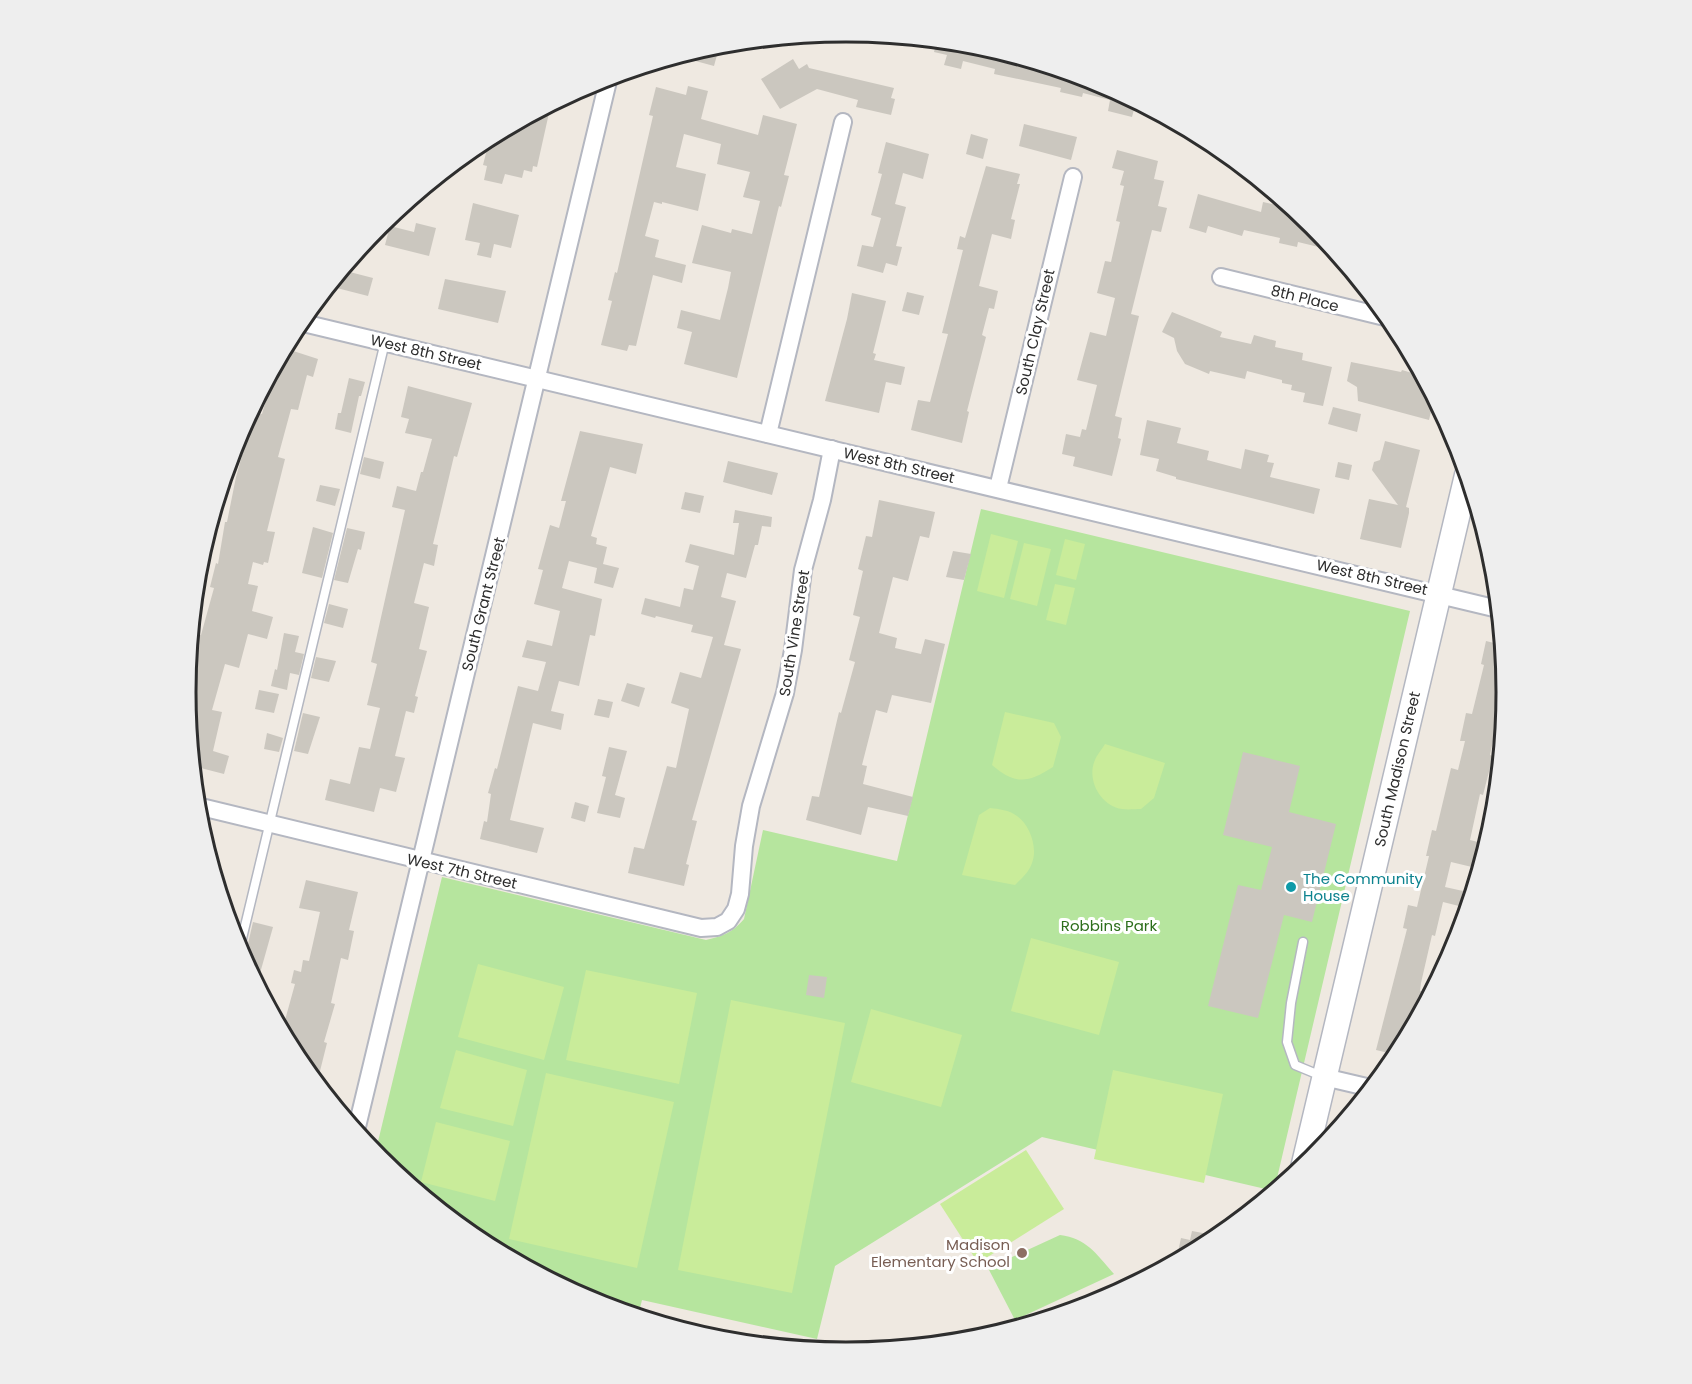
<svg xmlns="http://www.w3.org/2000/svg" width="1692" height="1384" font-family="Poppins,sans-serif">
  <rect width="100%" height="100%" fill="#efe9e1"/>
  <g fill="#b6e59e">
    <path d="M 981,509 L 1410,611 L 1274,1191 L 1042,1137 L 835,1266 L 817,1339 L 642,1300 L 638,1316 L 593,1302 L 479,1241 L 375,1154 L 442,877 L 706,940 C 723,936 732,933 744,919 L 763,830 L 897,861 Z"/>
    <path d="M 1060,1235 C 1087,1238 1097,1255 1114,1274 L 1015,1320 L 988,1268 Z"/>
  </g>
  <g fill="#c9ec9a">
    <polygon points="991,534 1018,541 1004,598 977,591"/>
    <polygon points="1065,539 1085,544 1076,580 1056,575"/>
    <polygon points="1024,543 1051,549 1037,606 1010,599"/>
    <polygon points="1055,584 1075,588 1066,625 1046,620"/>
    <path d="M 1005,712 L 1054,723 L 1061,737 L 1053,767 C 1028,783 1015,785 992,765 Z"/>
    <path d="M 1105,744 L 1165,763 L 1154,798 L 1141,809 C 1135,809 1128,810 1122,809 C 1101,806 1086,780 1095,760 C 1097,755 1102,749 1105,744 Z"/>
    <path d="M 990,808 C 999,809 1009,810 1017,816 C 1030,825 1038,848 1032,863 C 1029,872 1022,878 1015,885 L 962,875 L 979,815 Z"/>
    <polygon points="1031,938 1119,962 1099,1035 1011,1011"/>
    <polygon points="478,964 564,987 544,1060 458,1037"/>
    <polygon points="586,970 697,993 679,1084 566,1060"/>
    <polygon points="731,1000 845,1023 792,1293 678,1270"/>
    <polygon points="871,1009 962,1035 941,1107 851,1082"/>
    <polygon points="456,1050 527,1070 513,1126 440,1108"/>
    <polygon points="1113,1070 1223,1094 1204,1183 1094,1159"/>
    <polygon points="546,1073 674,1102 637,1268 509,1239"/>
    <polygon points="436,1122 510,1141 495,1201 421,1182"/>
    <polygon points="1026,1150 1064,1209 978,1263 940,1204"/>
  </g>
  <g fill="#cbc7bf">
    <polygon points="937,40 975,44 1099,82 1136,102 1132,117 1108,111 1110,100 1083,93 1082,97 1060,92 1061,88 994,74 995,69 963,61 961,69 944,65 947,55 934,52"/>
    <polygon points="720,44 714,66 677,56 717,44"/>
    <polygon points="793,59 799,69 807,64 809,68 894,88 891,98 895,99 891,115 856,107 858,100 817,89 780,109 761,79"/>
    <polygon points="688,86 708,91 701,119 758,135 763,115 797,124 784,175 789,176 781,207 779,206 737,378 684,364 692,332 677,328 681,310 720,320 728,288 731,272 692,263 702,225 731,233 732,229 752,234 760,201 743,197 750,172 717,164 721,144 684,134 676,167 706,174 698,211 662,202 662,204 654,202 645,236 659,240 655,257 686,265 682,283 653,275 636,346 629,345 627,351 601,345 612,301 608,300 615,272 617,273 653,116 649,115 656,87 686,95"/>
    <polygon points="551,104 537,167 533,166 532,172 524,170 522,178 505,174 502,184 484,180 487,166 483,165 490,137"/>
    <polygon points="1024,124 1077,137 1071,160 1019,146"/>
    <polygon points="971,134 988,139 983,159 966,154"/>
    <polygon points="886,142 929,154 923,179 903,173 895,204 906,207 896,246 902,247 897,266 886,263 883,273 857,266 862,245 873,247 881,218 871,215 882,174 878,173"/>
    <polygon points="1117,150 1158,161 1154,179 1164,181 1158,206 1167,208 1161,232 1152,230 1131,314 1139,316 1115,416 1122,418 1118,438 1121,439 1112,476 1073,466 1075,457 1062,454 1066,434 1080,437 1082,429 1086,430 1097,385 1077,380 1090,332 1106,336 1115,298 1097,293 1105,261 1111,262 1120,222 1116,221 1124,186 1120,185 1124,171 1112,168"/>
    <polygon points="986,166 1020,174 1017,184 1020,184 1011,219 1015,220 1011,239 992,234 979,286 998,291 994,309 989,308 982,335 986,337 967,411 969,412 962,443 911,430 918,400 930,402 948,334 942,333 963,250 957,249 960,236 965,238"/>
    <polygon points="1198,194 1261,212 1263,202 1294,209 1313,225 1335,251 1298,242 1297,247 1279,243 1280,238 1244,230 1242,236 1208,226 1206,233 1189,228"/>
    <polygon points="473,203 519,215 511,248 494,244 491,258 477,255 480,243 465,240"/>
    <polygon points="416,223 436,228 429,256 385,245 390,226 414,232"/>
    <polygon points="342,270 373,278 368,296 329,286"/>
    <polygon points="445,279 506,291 498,323 438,309"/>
    <polygon points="907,292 924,296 919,315 902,311"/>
    <polygon points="852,293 886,301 873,353 876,354 874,360 905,367 901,385 886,382 879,413 825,401 847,319"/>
    <polygon points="1172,312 1222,332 1220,337 1251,344 1254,335 1276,341 1275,347 1303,353 1302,360 1332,367 1323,406 1303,402 1305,393 1291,390 1292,385 1282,383 1282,380 1247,371 1245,379 1210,371 1209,374 1185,364 1177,351 1174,338 1162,332"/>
    <polygon points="284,348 318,359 313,377 307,375 298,410 291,409 278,457 285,459 267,531 275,532 268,563 264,562 263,565 253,562 248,584 258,586 252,611 273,617 267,639 248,634 239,668 225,664 212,710 222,712 213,751 229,756 224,774 193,766 186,692 188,668 191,668 197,634 201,635 214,588 210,587 216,563 218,564 225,522 227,522 236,477 247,438 246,438 252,412 262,414 276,364"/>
    <polygon points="1351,362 1401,372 1402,370 1422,376 1434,399 1429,420 1358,401 1357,387 1347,381"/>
    <polygon points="349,378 365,382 361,396 359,396 351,433 335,429 338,413 341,413"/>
    <polygon points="408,386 472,403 457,457 454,456 433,544 438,545 434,566 424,563 414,603 429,607 419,649 427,651 415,696 418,697 414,713 406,711 395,756 405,758 396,792 380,788 374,812 325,800 330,779 350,784 359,747 370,749 380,708 367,705 377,664 371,662 405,510 392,507 397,486 416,491 421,472 423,472 432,439 405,433 409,419 401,417"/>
    <polygon points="1333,407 1361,414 1357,432 1328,424"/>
    <polygon points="1147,420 1181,428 1177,443 1209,451 1207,460 1241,469 1245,449 1269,455 1267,462 1274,463 1270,477 1320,489 1314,514 1176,479 1176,477 1156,471 1159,459 1140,455"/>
    <polygon points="580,431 643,444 636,474 610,467 591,536 597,538 596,544 607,547 603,564 619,568 613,588 594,583 597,568 569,561 562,588 602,599 595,636 590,635 579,686 559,681 551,711 564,714 561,730 533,723 510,820 544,828 537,853 480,839 484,821 487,822 491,794 488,793 495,768 497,769 518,686 538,691 546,662 522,657 527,640 552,646 560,611 534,604 543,570 538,569 550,525 559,528 566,501 561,501"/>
    <polygon points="1385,441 1420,450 1406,507 1409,508 1409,513 1401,548 1360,539 1369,499 1398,505 1372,470 1374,462 1380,460"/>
    <polygon points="364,457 384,462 380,479 360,474"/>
    <polygon points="728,461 778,473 772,495 723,482"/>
    <polygon points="1338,462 1352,465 1349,480 1335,477"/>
    <polygon points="320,485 340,489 335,506 316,501"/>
    <polygon points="685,492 704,496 700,513 681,509"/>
    <polygon points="879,500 935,512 929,538 920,536 908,581 893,577 879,633 897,638 895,648 921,654 925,639 945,644 931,703 892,695 887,713 876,710 862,765 867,766 863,784 913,797 908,816 868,807 861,835 806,820 812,796 819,797 839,712 841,713 855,662 849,660 860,617 853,615 863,571 858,569 866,536 872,537"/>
    <polygon points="735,510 772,517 771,527 762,526 758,545 755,545 746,578 727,573 721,597 736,601 724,645 741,649 692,820 697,821 686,864 689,865 684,886 628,873 634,847 644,849 667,766 676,768 689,709 671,703 680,672 701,678 713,637 691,632 693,625 656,616 655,618 641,614 645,598 680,607 684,588 693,590 699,566 685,562 690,544 734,555 739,523 733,523"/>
    <polygon points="313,527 333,533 322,578 302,573"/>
    <polygon points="347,528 365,532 361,550 358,549 348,583 334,580"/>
    <polygon points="953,551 971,554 964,580 946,577"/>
    <polygon points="329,604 348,609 343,628 324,623"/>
    <polygon points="284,633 299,636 295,652 304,654 299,675 290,673 287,690 271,686 275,669 277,670"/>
    <polygon points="1486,641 1502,645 1506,692 1505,705 1501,704 1490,755 1493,756 1483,795 1480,794 1470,840 1478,842 1472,867 1451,862 1445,887 1463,891 1459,906 1443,902 1435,936 1432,935 1421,983 1420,991 1431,993 1397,1055 1376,1050 1407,929 1403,928 1408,905 1417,907 1429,856 1426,856 1432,830 1436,831 1451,768 1458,770 1465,741 1460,741 1466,713 1472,714 1484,665 1481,664"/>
    <polygon points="316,657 336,661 329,682 311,678"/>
    <polygon points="627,683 645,688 639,707 621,701"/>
    <polygon points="259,690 279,694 274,713 255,709"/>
    <polygon points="598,699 613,702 609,718 594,715"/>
    <polygon points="303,713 320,717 308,754 294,751"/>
    <polygon points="267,733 283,738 279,752 264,749"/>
    <polygon points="609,747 627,751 615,795 625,798 620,818 597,813 606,777 602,776"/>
    <polygon points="1243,752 1300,766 1289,812 1336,824 1312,922 1284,915 1258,1018 1208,1006 1238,885 1261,890 1272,847 1223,835"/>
    <polygon points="575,802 589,806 585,822 571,818"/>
    <polygon points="306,880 358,892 349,930 354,931 348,960 341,958 331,1003 335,1004 324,1042 327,1043 317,1083 297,1059 282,1031 295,984 291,983 294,970 301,972 303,960 309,961 320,912 299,908"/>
    <polygon points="253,922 273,927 257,984 244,961"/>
    <polygon points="809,975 827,977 824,998 806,995"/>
    <polygon points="1192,1231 1219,1236 1176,1261 1181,1238 1190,1240"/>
  </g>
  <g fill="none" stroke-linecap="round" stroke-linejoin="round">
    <g stroke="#b4b7c1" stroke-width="11">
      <g id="lane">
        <polyline points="1303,942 1291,1003 1287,1042 1295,1065 1324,1077"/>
        <polyline points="239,951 385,342"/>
      </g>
    </g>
    <g stroke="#b4b7c1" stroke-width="20">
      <g id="street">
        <polyline points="1221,277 1389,318"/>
        <polyline points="299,322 1498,609"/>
        <polyline points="768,434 843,122"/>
        <polyline points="998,488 1073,177"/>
        <polyline points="197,806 701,928 717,927 728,921 736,909 740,894 744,846 751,806 785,693 793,650 803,570 822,500 832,449"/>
        <polyline points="1324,1077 1371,1088"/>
        <polyline points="356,1131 609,77"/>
      </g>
    </g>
    <g stroke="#b4b7c1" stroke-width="27">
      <polyline id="secondary" points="1303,1168 1467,475"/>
    </g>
    <use href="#lane" stroke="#fff" stroke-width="8"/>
    <use href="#street" stroke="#fff" stroke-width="16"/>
    <use href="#secondary" stroke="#fff" stroke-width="24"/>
  </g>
  <circle fill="#0f9aa8" stroke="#fff" stroke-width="2" cx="1291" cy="887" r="6"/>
  <circle fill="#8d6e63" stroke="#fff" stroke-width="2" cx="1022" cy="1253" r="6"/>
  <g text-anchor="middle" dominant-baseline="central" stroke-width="6" stroke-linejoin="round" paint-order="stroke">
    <g font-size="15" fill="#2e2e2e" stroke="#fff">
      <text transform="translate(1305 298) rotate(14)">8th Place</text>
      <text transform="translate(1035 332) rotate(-77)">South Clay Street</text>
      <text transform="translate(426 352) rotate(13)">West 8th Street</text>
      <text transform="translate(899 465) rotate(13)">West 8th Street</text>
      <text transform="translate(1372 577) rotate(13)">West 8th Street</text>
      <text transform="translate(483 604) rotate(-76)">South Grant Street</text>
      <text transform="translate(794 633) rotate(-81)">South Vine Street</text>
      <text transform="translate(1397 769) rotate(-77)">South Madison Street</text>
      <text transform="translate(462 871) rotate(13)">West 7th Street</text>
    </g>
    <g font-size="15" fill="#0d838f" stroke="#fff" text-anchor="start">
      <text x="1303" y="878">The Community<tspan x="1303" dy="17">House</tspan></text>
    </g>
    <g font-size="15" fill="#2c6e1b" stroke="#fff">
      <text x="1109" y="925">Robbins Park</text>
    </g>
    <g font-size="15" fill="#785e54" stroke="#fff" text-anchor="end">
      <text x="1010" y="1244">Madison<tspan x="1010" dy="17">Elementary School</tspan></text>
    </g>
  </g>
  <path d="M0 0H1692V1384H0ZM196 692a650 650 0 1 1 1300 0a650 650 0 1 1-1300 0Z" fill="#eee" fill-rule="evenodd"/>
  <path fill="none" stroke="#2e2e2e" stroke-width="3" d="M196 692a650 650 0 1 1 1300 0a650 650 0 1 1-1300 0Z"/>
</svg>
